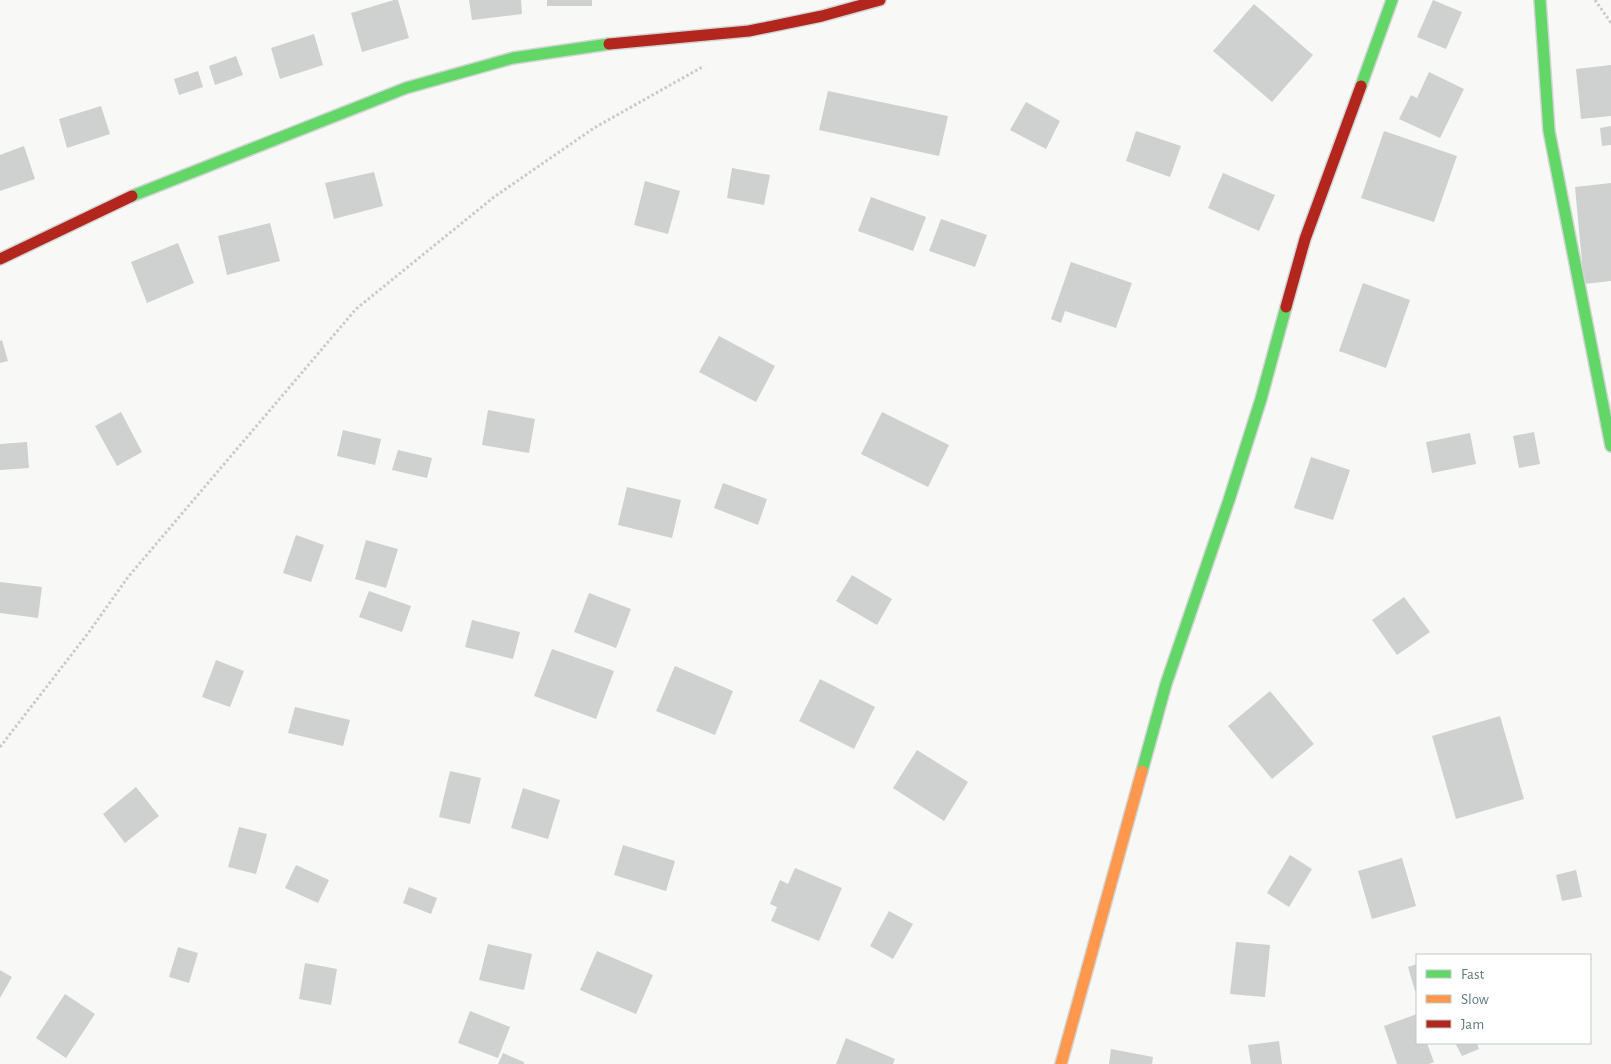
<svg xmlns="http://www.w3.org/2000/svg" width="1611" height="1064" font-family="'Alegreya Sans',sans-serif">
  <rect width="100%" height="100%" fill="#f8f8f7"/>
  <g fill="#ced1d0">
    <polygon points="394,0 398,0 409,38 362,52 351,13"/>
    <polygon points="469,0 521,0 522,14 472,20"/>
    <rect x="547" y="0" width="45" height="6"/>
    <polygon points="1433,0 1462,12 1446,49 1417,37"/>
    <polygon points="1254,4 1313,55 1272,102 1213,51"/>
    <polygon points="314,34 323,65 280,79 271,48"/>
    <polygon points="236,56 243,75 215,85 209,66"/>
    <polygon points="1611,65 1611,116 1581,119 1576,69"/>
    <polygon points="198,71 203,87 179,95 174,79"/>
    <polygon points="1429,72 1464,89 1440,138 1399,119 1411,95 1417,98"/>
    <polygon points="828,91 948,116 939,156 819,130"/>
    <polygon points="1026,102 1060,121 1046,149 1010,130"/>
    <polygon points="101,106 110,134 67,148 59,119"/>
    <polygon points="1611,126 1611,145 1602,146 1600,128"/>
    <polygon points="1136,131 1181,146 1170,177 1126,161"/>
    <polygon points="1384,131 1457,156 1434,222 1361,198"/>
    <polygon points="24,146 35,179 0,191 0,155"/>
    <polygon points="732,168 770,175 764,205 727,198"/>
    <polygon points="374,172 383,206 334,219 325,183"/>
    <polygon points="1223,173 1275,195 1259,231 1208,208"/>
    <polygon points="645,181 680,191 668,234 634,225"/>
    <polygon points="1611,183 1611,281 1584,284 1575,187"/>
    <polygon points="871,197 926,217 913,251 858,231"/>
    <polygon points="941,219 987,235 975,267 929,251"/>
    <polygon points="270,223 280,261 227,275 218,236"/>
    <polygon points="178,243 194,283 147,303 131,262"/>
    <polygon points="1071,262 1132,283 1116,328 1065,311 1061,323 1051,319"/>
    <polygon points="1363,283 1410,300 1386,368 1339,351"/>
    <polygon points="719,336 775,366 756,402 699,372"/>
    <polygon points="2,340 8,361 0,363 0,341"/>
    <polygon points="488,410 535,419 529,453 482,445"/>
    <polygon points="121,412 142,452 117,466 95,426"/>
    <polygon points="882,412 949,445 928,487 861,454"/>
    <polygon points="343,430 381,439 375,465 337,456"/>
    <polygon points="1534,432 1540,464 1519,468 1513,436"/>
    <polygon points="1470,433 1476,464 1432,473 1426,442"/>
    <polygon points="27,442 29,468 0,470 0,444"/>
    <polygon points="398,450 432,458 427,478 392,470"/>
    <polygon points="1311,457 1350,470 1333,520 1294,508"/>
    <polygon points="723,483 767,499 758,525 714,508"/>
    <polygon points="627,487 681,500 672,538 618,525"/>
    <polygon points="296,535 324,545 311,582 283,573"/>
    <polygon points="366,540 398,549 386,588 355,579"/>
    <polygon points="852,575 892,599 877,625 836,601"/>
    <polygon points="0,582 42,587 38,618 0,613"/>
    <polygon points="369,591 411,606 402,632 359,617"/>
    <polygon points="589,593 631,609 616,648 574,632"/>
    <polygon points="1404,597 1430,632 1397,655 1372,620"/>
    <polygon points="472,620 520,632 513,659 465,647"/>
    <polygon points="552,649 614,671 596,719 534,696"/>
    <polygon points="216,660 244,671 230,707 202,697"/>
    <polygon points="675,666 733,691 715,735 656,711"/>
    <polygon points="820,679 875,707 854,749 799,721"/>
    <polygon points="1270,691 1314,744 1272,779 1228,726"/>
    <polygon points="295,707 350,720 343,746 288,733"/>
    <polygon points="1500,716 1524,799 1456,819 1432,736"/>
    <polygon points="917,750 968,782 944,821 893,788"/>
    <polygon points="450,771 481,778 470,824 439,817"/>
    <polygon points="136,787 159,816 125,843 103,814"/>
    <polygon points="523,788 560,800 548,839 511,828"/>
    <polygon points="239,827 267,834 256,874 228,867"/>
    <polygon points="623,845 675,861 666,891 614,875"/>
    <polygon points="1290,855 1312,869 1289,907 1267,893"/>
    <polygon points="1402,858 1416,906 1372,919 1358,871"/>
    <polygon points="296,865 329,880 318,903 285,888"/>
    <polygon points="795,868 842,888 819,941 771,921 777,907 770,904 780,880 788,884"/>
    <polygon points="1576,870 1582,897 1562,901 1556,875"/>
    <polygon points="409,887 437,898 431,914 403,903"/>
    <polygon points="889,911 913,924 893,959 870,946"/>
    <polygon points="1236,942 1270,945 1265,997 1230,994"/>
    <polygon points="488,944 532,954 524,990 479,980"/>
    <polygon points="178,947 198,953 189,983 169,977"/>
    <polygon points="597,951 653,975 636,1014 580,990"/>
    <polygon points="305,963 337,969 331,1005 299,999"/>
    <polygon points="1417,964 1417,990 1415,991 1408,967"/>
    <polygon points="0,970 12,977 0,998"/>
    <polygon points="65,994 95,1014 66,1058 36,1038"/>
    <polygon points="470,1011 510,1027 498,1058 458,1043"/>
    <polygon points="1417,1014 1417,1043 1427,1043 1434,1062 1429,1064 1397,1064 1384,1026"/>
    <polygon points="846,1038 895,1059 893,1064 836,1064"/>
    <polygon points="1279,1041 1282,1064 1251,1064 1248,1045"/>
    <polygon points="1455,1043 1477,1043 1479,1049 1462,1056"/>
    <polygon points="1111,1049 1153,1057 1152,1064 1109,1064"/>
    <polygon points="503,1053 524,1062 524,1064 498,1064"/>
  </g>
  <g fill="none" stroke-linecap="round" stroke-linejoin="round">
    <g stroke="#d3d5d5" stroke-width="14">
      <g id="fast">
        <polyline points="1540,0 1549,131 1611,446"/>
        <polyline points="1361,86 1392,0"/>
        <polyline points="132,196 406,88 513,58 609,44"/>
        <polyline points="1142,771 1166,684 1229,500 1261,399 1286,307"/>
      </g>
    </g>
    <g stroke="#d3d5d5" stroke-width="14">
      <polyline id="slow" points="1061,1064 1142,771"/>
    </g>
    <g stroke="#d3d5d5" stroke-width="14">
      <g id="jam">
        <polyline points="609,44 749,31 822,16 880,0"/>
        <polyline points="0,259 132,196"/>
        <polyline points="1286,307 1305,239 1361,86"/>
      </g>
    </g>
    <g stroke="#c8cbcb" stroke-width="3" stroke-dasharray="2.5 2.5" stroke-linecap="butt">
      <polyline points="1595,0 1611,23"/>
      <polyline points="0,747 89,632 128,577 356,309 494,197 594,128 704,66"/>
    </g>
    <use href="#fast" stroke="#63d668" stroke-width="11"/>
    <use href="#slow" stroke="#ff974d" stroke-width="11"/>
    <use href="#jam" stroke="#b3261e" stroke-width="11"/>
  </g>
  <rect x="1416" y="954" width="175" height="90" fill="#ffffff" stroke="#becacb"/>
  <rect x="1426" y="970" width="25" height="8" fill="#63d668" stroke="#becacb"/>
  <text x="1461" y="979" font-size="15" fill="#5d7b7e">Fast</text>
  <rect x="1426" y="995" width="25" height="8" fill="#ff974d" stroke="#becacb"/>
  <text x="1461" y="1004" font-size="15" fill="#5d7b7e">Slow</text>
  <rect x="1426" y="1020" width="25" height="8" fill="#b3261e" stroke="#becacb"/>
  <text x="1461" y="1029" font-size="15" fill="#5d7b7e">Jam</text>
</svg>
